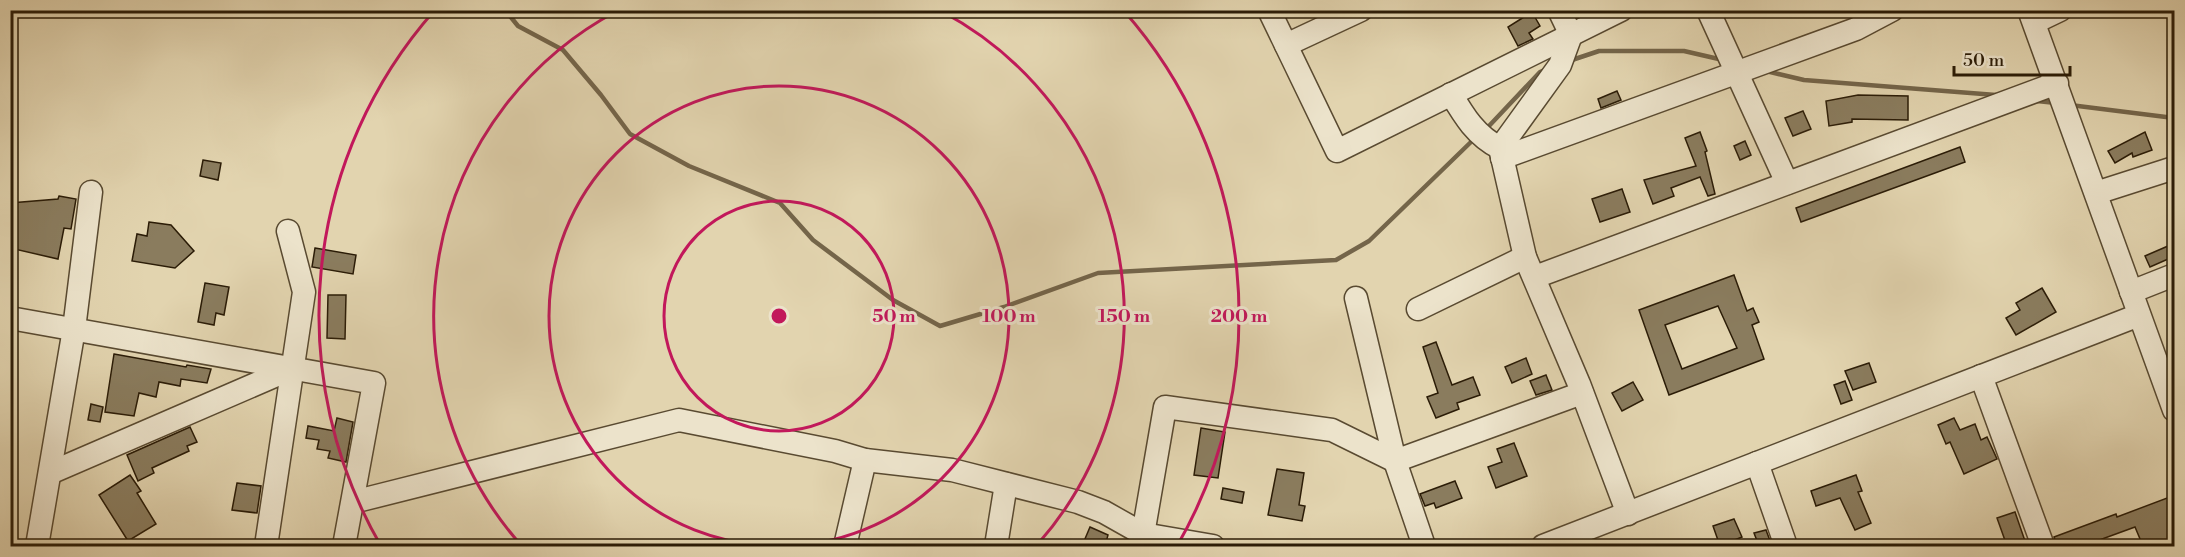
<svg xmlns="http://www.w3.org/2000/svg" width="2185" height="557" font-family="'Libre Bodoni',serif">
  <rect width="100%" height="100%" fill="#e2d4af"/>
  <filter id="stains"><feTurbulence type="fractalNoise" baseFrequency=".00333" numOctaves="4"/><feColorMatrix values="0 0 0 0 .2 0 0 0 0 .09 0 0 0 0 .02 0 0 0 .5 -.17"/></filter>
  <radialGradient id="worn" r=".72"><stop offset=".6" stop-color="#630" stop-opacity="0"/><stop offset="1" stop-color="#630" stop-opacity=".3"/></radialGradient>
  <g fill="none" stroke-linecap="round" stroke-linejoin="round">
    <g stroke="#74654a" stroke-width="4.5">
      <polyline points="505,10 518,26 563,50 601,95 630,134 689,166 780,203 813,240 893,300 940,326 1004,307 1098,273 1336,260 1369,241 1472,141"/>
      <polyline points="1569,61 1599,51 1684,51 1723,60"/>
      <polyline points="1766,71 1804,80 1996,95"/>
      <polyline points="2037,101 2056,103"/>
      <polyline points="2070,105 2174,118"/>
      <polyline points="1489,126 1540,72 1547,69"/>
    </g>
  </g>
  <g fill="#8a7c5e" stroke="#2b1c07" stroke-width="1.5" fill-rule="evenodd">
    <polygon points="1532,12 1540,26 1529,33 1533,39 1518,46 1508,27"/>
    <polygon points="1617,91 1621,100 1601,108 1598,99"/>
    <polygon points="1858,95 1908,96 1908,120 1852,119 1852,122 1829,126 1826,101"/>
    <polygon points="1803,111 1811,129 1793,136 1785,118"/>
    <polygon points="1700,132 1707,151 1705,152 1715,194 1708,196 1700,177 1671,188 1674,196 1653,204 1644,180 1696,166 1685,138"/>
    <polygon points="2145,132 2152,150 2133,157 2132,153 2115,163 2108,151"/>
    <polygon points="1745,141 1751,155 1740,160 1734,146"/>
    <polygon points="1960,147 1965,162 1801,222 1796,208"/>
    <polygon points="203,160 221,163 218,180 200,176"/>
    <polygon points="1622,189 1630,212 1600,222 1592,199"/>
    <polygon points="59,196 76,199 71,229 64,228 58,259 10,248 10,203 58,199"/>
    <polygon points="149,222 171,225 194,251 175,268 132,261 137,234 147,236"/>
    <polygon points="2175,243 2175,256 2150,267 2145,256"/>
    <polygon points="315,248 356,255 353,274 312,267"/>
    <path d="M 1734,275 L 1747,311 L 1753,308 L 1759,322 L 1752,325 L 1764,359 L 1669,395 L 1639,310 ZM 1718,306 L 1737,348 L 1682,369 L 1665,325 Z"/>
    <polygon points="205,283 229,287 224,315 216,313 214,325 198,322"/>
    <polygon points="2042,288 2056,312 2016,335 2006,318 2020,310 2016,303"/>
    <polygon points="328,295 346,295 345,339 327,338"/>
    <polygon points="1436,342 1452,385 1473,377 1480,395 1457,403 1459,409 1436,418 1427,397 1438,393 1423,347"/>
    <polygon points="114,354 186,367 187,365 211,369 207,383 181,379 180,386 159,382 156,397 139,393 134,416 105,412"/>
    <polygon points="1526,358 1532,374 1512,383 1505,367"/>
    <polygon points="1869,363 1876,382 1853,390 1845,371"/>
    <polygon points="1546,375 1552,390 1536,395 1530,381"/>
    <polygon points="1845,381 1852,400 1841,404 1834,385"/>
    <polygon points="1633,382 1643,400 1622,411 1612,393"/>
    <polygon points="91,404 103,407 100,422 88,420"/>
    <polygon points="337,418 353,422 346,462 328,458 330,451 317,449 319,440 306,438 308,426 334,431"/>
    <polygon points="1954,418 1960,430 1975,424 1981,440 1987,437 1997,459 1964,474 1950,442 1946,444 1938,425"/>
    <polygon points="190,427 197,442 187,446 189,451 152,468 154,473 138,481 127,455"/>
    <polygon points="1201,428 1225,432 1218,478 1194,475"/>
    <polygon points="1514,443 1527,476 1496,488 1488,467 1502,462 1497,449"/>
    <polygon points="1277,469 1304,473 1299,505 1305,506 1302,521 1268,515"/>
    <polygon points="130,475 141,491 137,493 156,524 128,541 99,495"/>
    <polygon points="1856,475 1862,491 1858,492 1871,523 1855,530 1840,498 1816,506 1811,491"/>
    <polygon points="1455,481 1462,498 1436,508 1434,503 1425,506 1420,494"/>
    <polygon points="237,483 261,486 257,513 232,510"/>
    <polygon points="1223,488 1244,492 1242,503 1221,499"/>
    <polygon points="2175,495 2175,546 2143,546 2135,527 2083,546 2057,546 2054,537 2116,514 2117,517"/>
    <polygon points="2015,512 2025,541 2007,546 1997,518"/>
    <polygon points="1734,519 1742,537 1720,546 1713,526"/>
    <polygon points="1090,527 1108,535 1105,546 1082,546"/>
    <polygon points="1766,530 1772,546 1759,546 1754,533"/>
  </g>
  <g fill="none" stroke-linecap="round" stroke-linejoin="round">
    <g stroke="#594a31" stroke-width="25">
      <g id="minor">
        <polyline points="1269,10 1337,151 1621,10"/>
        <polyline points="1559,10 1571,35 1560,65 1500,148 1525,257 1579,384 1628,514"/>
        <polyline points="1708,10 1787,183"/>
        <polyline points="2029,10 2174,410"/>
        <polyline points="2035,22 2060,10"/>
        <polyline points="1286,45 1361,10"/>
        <path d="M 1451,94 C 1464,116 1476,136 1500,148"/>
        <polyline points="1502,158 1856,29 1892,10"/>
        <polyline points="2096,193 2174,168"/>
        <polyline points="1535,277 2057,83"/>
        <polyline points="2131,292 2174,275"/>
        <polyline points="1356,298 1395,461 1424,546"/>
        <polyline points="1418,309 1525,257"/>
        <polyline points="10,318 374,383 344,546"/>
        <polyline points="1981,376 2043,546"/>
        <polyline points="1757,463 1786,546"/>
        <polyline points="50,473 293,368"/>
        <polyline points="353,502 679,420 835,451 865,460 952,470 1078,502 1104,512 1143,534 1213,546"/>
        <polyline points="37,546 74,329 91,192"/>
        <polyline points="266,546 304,292 288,231"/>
        <polyline points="845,546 865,460"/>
        <polyline points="996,546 1006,484"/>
        <polyline points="1141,546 1165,407 1332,430 1395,461 1582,393"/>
        <polyline points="1543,546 2139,315"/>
      </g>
    </g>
    <use href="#minor" stroke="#ece3cb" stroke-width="22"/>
  </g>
  <g fill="none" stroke="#c2185b" stroke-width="3">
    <circle cx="779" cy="316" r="115"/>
    <circle cx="779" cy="316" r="230"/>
    <path d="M521 545A345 345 0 0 1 617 11M941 11A345 345 0 0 1 1037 545"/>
    <path d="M381 546A460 460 0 0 1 434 11M1124 11A460 460 0 0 1 1177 546"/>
  </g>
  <circle cx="779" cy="316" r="9" fill="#c2185b" stroke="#ece3cb" stroke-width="3"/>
  <g font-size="18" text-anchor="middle" font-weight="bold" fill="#c2185b" stroke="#ece3cb" stroke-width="6" stroke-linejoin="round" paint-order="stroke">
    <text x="894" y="322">50 m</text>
    <text x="1009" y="322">100 m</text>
    <text x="1124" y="322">150 m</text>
    <text x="1239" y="322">200 m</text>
  </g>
  <rect width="2185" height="557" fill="none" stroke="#e2d4af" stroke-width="36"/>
  <rect x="12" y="12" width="2161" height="533" fill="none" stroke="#2b1c07" stroke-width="3"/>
  <rect x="18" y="18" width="2149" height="521" fill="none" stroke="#2b1c07" stroke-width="1.5"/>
  <path d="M1954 66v9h116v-9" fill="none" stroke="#2b1c07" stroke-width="3"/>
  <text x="1963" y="66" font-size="18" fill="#2b1c07" stroke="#ece3cb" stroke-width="4.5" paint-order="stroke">50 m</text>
  <rect width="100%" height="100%" filter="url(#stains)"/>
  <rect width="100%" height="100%" fill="url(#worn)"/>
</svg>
